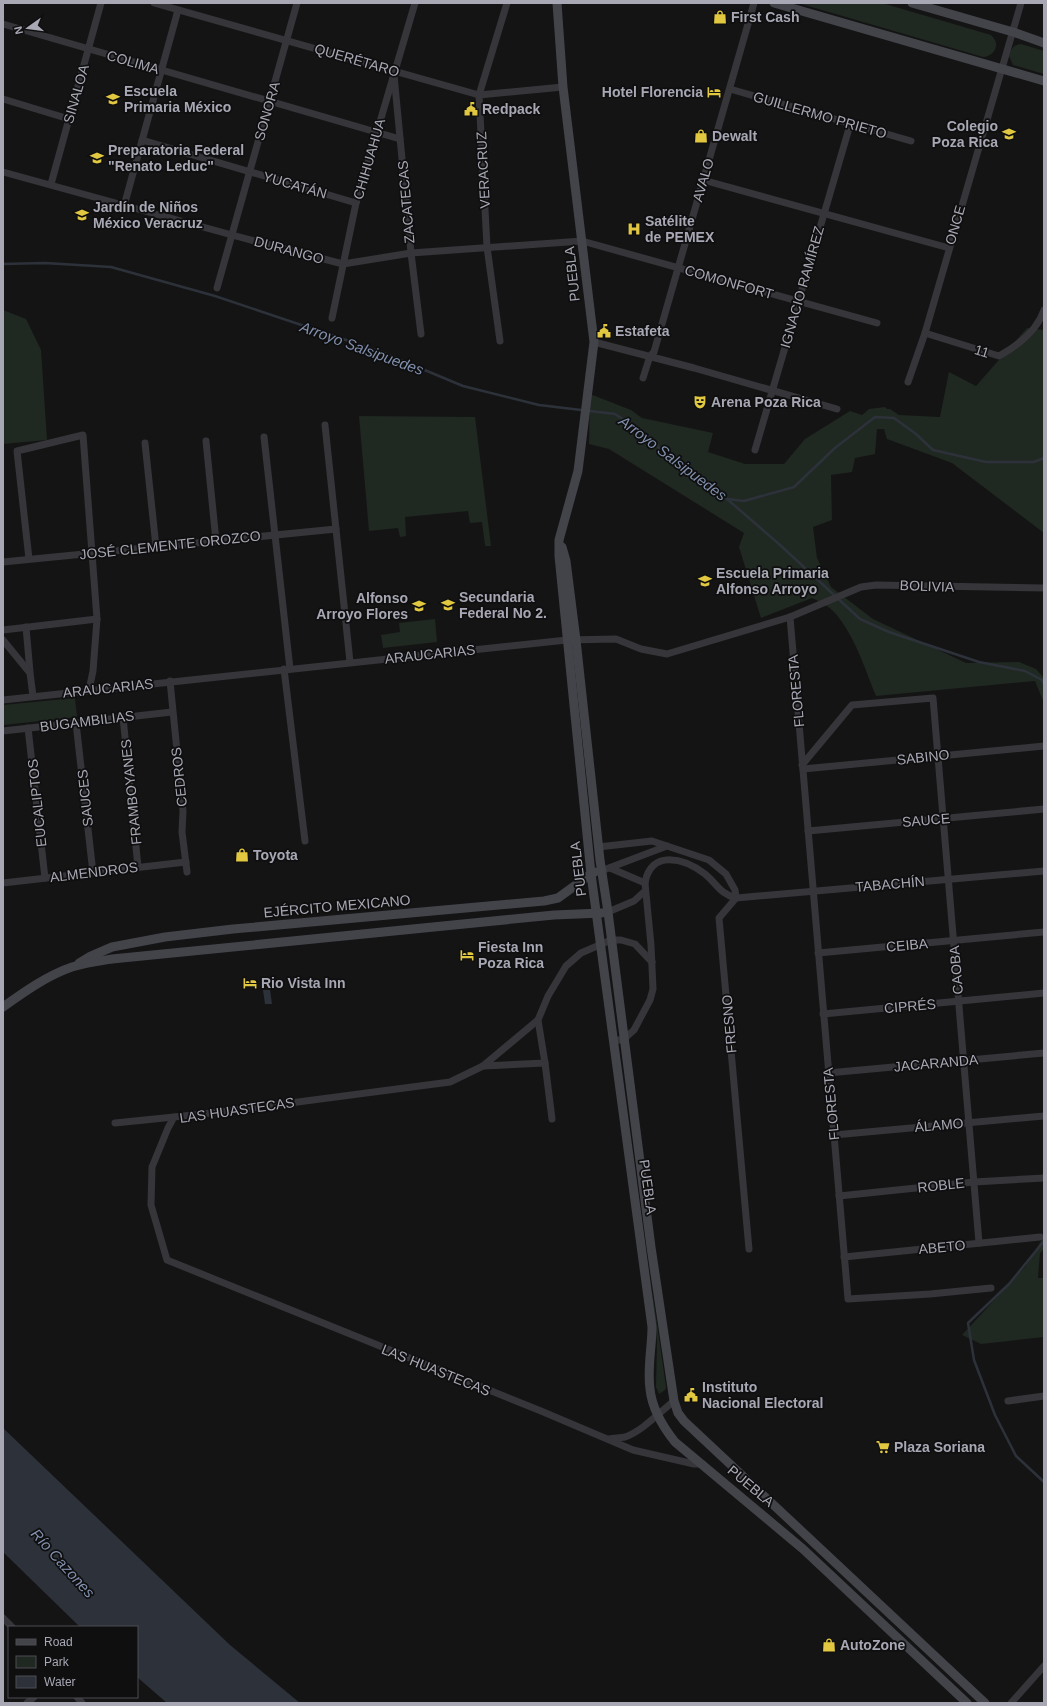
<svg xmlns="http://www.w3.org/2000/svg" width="1047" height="1706" font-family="Helvetica,sans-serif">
  <rect width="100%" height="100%" fill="#141415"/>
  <g fill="#202822">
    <path d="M 798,3 L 882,3 L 991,35 C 1001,44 995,56 983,57 Z"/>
    <path d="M 1021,44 L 1044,51 L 1044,74 L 1013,65 L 1009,56 C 1011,49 1013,45 1021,44 Z"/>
    <polygon points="3,310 26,319 41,350 47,440 3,444"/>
    <path d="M 1027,328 L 1044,330 L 1044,533 L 952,463 L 887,439 L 884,429 L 877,429 L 875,454 L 855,458 L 852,472 L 831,475 L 832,520 L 813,527 L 817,558 L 831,587 L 873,619 L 966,663 L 1019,662 L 1036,669 L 1044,678 L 1044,703 L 1035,681 L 876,696 C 865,669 855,636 835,613 C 829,606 820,602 812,598 L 761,618 L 739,547 L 744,533 L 609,449 L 589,444 L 590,394 L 631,410 L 642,418 L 713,433 L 708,452 L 745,464 L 784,464 L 805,439 L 850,411 L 862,415 L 869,409 L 885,407 L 887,409 L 890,409 L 899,415 L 940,417 L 949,372 L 976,386 Z"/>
    <polygon points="359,416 475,417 491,546 486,546 485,545 482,522 470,523 468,511 405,517 406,536 400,537 398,528 369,531"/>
    <polygon points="435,619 437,642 383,648 381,635 400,632 399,623"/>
    <polygon points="75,698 77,717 3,725 3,705"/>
    <polygon points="1044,1236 1044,1249 1040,1253 1038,1278 1044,1278 1044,1337 981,1344 962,1335 1025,1267"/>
    <polygon points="652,1289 666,1387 665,1390 659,1394 656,1387 657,1342"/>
  </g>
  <g fill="#2d323a">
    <polygon points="263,990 270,990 272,1004 265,1004"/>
    <polygon points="3,1428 230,1645 300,1703 167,1703 137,1677 137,1627 80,1627 3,1552"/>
  </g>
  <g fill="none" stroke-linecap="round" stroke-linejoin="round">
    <g stroke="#2d323a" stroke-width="2.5">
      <polyline points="3,264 45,263 111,267 215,296 379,351 463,386 539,405 615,414 645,434 671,460 727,499 779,544 860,619 889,632 979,662 1025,671 1042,680 1044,684"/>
      <polyline points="727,499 744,501 794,487 835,448 875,417 894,418 916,434 933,450 986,462 1034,462 1044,458"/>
      <polyline points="1044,1241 1009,1284 968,1323 974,1360 995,1415 1016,1456 1044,1482"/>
    </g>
    <g stroke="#35353a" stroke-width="7">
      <polyline points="154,3 479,95 563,87"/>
      <polyline points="3,24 400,139"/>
      <polyline points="394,75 411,253 421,334"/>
      <polyline points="730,89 911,141"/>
      <polyline points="3,99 69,119"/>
      <polyline points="142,140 356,203"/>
      <polyline points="3,172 232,235 343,264 411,253 582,241 877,323"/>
      <polyline points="703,180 949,248"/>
      <polyline points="51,184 101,3"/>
      <polyline points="124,206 178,10"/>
      <polyline points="217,288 297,3"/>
      <polyline points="332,318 356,203 415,3"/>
      <path d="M 925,333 L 999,356 C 1017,346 1037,331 1044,310"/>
      <polyline points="500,341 487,247 479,95 507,3"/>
      <polyline points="594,342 694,368 837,409"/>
      <polyline points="643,378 650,356 654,352 754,3"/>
      <polyline points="908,382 925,333 1021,3"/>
      <polyline points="325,425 350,662"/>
      <polyline points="264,437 290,669"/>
      <polyline points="206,441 216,541"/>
      <polyline points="145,443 156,547"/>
      <polyline points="755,450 850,125"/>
      <polyline points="29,559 17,451 83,435 97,619 93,671 89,690"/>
      <polyline points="3,562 336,529"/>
      <polyline points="790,617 848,1299 930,1294 991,1288"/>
      <polyline points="26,627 30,672"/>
      <polyline points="3,630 97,619"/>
      <polyline points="3,640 30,673 33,696"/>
      <polyline points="284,669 305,841"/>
      <polyline points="170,681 183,811 182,832 187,872"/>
      <polyline points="3,700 567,640 616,639 641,649 667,654 790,617 861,587 876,585 1044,588"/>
      <polyline points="123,717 138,867"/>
      <polyline points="76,723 93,873"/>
      <polyline points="28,728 45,878"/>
      <polyline points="3,731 172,712"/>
      <polyline points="802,765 852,705 933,698 979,1243"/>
      <polyline points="803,769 1044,746"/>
      <polyline points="808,831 1044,809"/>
      <polyline points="598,847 652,841 709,860 726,874 735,890 736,898 719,918 749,1249"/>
      <polyline points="610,868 645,883"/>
      <polyline points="601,871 667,846"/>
      <polyline points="3,883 186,862"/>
      <polyline points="608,912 634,901 645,891"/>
      <polyline points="818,953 1044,932"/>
      <polyline points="652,962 635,944 621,940 611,940 581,953 566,966 548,996 538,1020 483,1066 450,1082 221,1112 174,1117 168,1128 152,1167 151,1205 167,1260 541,1411 633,1450 694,1464 703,1464"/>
      <polyline points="823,1014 1044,993"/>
      <polyline points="538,1020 545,1063 552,1119"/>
      <path d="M 614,1041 L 624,1039 L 634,1030 L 650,1000 L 653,989 L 651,945 L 645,883 C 651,849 684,858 705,874 C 717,884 720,894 736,898 L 1044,871"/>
      <polyline points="483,1066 545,1063"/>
      <polyline points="828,1073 1044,1053"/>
      <polyline points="115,1123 174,1117"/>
      <polyline points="834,1135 1044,1116"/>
      <polyline points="839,1196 974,1182 1044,1178"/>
      <polyline points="844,1257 1040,1237"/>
      <polyline points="1008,1401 1044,1396"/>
      <path d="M 609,1439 C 614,1438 620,1438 625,1437 C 641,1432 660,1412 674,1401"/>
      <polyline points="3,1618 12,1627"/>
      <polyline points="77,1697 82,1703"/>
      <polyline points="27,1703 34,1697"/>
      <polyline points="1011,1703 1044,1666"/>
    </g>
    <g stroke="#43444a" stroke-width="9">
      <path d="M 557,3 L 563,87 L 594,342 L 578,471 L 559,540 L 559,556 L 591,874 L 652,1327 C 652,1347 647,1369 650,1389 C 652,1409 663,1427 675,1442 L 803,1549 L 967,1703"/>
      <polyline points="774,3 1044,81"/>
      <polyline points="912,3 1013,32 1044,43"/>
      <polyline points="562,547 566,561 576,640 600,860 608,912 651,1247 674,1401 678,1413 684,1421 985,1703"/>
      <polyline points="79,963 89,957 112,947 165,937 233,929 544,901 558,898 591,874 595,872"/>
      <path d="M 3,1007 C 24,992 48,975 72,967 C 85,963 99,961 112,959 L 554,915 L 602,913"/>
    </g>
  </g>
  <defs>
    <g id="shop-bare" transform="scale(1.08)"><path d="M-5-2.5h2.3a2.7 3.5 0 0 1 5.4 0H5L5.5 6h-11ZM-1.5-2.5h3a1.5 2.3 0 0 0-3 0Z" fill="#e1c840" stroke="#0f0f10" stroke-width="2.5" paint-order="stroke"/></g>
    <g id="hotel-bare" transform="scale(1.08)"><path d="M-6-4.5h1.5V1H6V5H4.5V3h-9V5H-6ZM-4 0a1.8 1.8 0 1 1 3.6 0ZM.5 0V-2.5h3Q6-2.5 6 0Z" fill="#e1c840" stroke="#0f0f10" stroke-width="2.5" paint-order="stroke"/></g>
    <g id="school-bare" transform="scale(1.08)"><path d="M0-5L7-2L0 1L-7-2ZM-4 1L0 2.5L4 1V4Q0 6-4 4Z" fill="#e1c840" stroke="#0f0f10" stroke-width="2.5" paint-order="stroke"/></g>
    <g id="civic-bare" transform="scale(1.08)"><path d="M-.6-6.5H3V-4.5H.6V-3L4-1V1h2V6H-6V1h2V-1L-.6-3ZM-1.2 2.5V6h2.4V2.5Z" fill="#e1c840" stroke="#0f0f10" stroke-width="2.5" paint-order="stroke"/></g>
    <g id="university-bare" transform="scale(1.08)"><path d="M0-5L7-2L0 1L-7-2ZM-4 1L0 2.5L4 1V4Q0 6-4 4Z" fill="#e1c840" stroke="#0f0f10" stroke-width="2.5" paint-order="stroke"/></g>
    <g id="hospital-bare" transform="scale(1.08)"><path d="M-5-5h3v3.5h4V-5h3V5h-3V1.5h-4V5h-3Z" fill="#e1c840" stroke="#0f0f10" stroke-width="2.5" paint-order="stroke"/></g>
    <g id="theatre-bare" transform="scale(1.08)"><path d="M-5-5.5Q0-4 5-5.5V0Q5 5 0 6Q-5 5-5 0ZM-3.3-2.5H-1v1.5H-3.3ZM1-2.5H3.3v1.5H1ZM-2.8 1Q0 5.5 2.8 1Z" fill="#e1c840" stroke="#0f0f10" stroke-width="2.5" paint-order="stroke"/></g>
    <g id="supermarket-bare" transform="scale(1.08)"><path d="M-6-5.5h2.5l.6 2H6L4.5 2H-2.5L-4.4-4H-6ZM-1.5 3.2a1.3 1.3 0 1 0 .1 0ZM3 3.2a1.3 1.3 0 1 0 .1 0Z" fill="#e1c840" stroke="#0f0f10" stroke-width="2.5" paint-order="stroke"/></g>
  </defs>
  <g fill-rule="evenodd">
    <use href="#shop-bare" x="720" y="17"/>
    <use href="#hotel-bare" x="714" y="92"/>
    <use href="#school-bare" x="113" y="99"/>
    <use href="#civic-bare" x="471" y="109"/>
    <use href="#school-bare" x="1009" y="134"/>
    <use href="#shop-bare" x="701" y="136"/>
    <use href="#university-bare" x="97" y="158"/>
    <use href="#school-bare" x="82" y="215"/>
    <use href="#hospital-bare" x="634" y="229"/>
    <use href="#civic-bare" x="604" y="331"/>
    <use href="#theatre-bare" x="700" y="402"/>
    <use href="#school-bare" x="705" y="581"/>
    <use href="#school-bare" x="448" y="605"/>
    <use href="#school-bare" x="419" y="606"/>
    <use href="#shop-bare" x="242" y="855"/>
    <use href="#hotel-bare" x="467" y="955"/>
    <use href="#hotel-bare" x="250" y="983"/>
    <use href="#civic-bare" x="691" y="1395"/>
    <use href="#supermarket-bare" x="883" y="1447"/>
    <use href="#shop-bare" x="829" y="1645"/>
  </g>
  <g text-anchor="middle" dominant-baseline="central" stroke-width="3.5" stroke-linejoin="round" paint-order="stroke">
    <g font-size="14" font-weight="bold" fill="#a7a8b4" stroke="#0f0f10" text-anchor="start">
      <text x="731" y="17">First Cash</text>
      <text x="124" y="91">Escuela<tspan x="124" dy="16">Primaria México</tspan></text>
      <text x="703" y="92" text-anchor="end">Hotel Florencia</text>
      <text x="482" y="109">Redpack</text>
      <text x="998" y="126" text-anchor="end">Colegio<tspan x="998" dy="16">Poza Rica</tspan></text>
      <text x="712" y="136">Dewalt</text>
      <text x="108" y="150">Preparatoria Federal<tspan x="108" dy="16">"Renato Leduc"</tspan></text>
      <text x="93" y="207">Jardín de Niños<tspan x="93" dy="16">México Veracruz</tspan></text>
      <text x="645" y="221">Satélite<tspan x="645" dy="16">de PEMEX</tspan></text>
      <text x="615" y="331">Estafeta</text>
      <text x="711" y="402">Arena Poza Rica</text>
      <text x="716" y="573">Escuela Primaria<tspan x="716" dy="16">Alfonso Arroyo</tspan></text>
      <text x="459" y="597">Secundaria<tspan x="459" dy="16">Federal No 2.</tspan></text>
      <text x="408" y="598" text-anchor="end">Alfonso<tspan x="408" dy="16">Arroyo Flores</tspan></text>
      <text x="253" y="855">Toyota</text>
      <text x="478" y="947">Fiesta Inn<tspan x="478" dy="16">Poza Rica</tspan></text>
      <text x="261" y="983">Rio Vista Inn</text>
      <text x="702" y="1387">Instituto<tspan x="702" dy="16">Nacional Electoral</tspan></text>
      <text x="894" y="1447">Plaza Soriana</text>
      <text x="840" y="1645">AutoZone</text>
    </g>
    <g font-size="14" fill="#a7a8b4" stroke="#0f0f10">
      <text transform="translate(357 60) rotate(16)">QUERÉTARO</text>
      <text transform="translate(133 62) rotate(16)">COLIMA</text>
      <text transform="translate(76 94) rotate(-74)">SINALOA</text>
      <text transform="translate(267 111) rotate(-74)">SONORA</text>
      <text transform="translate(820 115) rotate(16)">GUILLERMO PRIETO</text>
      <text transform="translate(369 159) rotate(-74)">CHIHUAHUA</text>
      <text transform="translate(483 170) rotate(-93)">VERACRUZ</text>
      <text transform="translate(703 180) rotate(-74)">AVALO</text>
      <text transform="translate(295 185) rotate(16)">YUCATÁN</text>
      <text transform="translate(406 202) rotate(-95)">ZACATECAS</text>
      <text transform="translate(955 225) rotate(-74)">ONCE</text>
      <text transform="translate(289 250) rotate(15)">DURANGO</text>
      <text transform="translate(572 274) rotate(-96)">PUEBLA</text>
      <text transform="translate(729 282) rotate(16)">COMONFORT</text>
      <text transform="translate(802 287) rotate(-74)">IGNACIO RAMÍREZ</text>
      <text transform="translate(982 351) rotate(17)">11</text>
      <text transform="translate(170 545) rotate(-6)">JOSÉ CLEMENTE OROZCO</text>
      <text transform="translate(927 586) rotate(2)">BOLIVIA</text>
      <text transform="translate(430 654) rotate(-6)">ARAUCARIAS</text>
      <text transform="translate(108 688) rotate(-6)">ARAUCARIAS</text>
      <text transform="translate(796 691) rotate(-95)">FLORESTA</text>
      <text transform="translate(87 721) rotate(-7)">BUGAMBILIAS</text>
      <text transform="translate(923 757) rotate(-6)">SABINO</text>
      <text transform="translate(179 777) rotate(-96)">CEDROS</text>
      <text transform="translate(131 792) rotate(-96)">FRAMBOYANES</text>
      <text transform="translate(85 798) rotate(-96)">SAUCES</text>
      <text transform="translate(37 803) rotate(-96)">EUCALIPTOS</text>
      <text transform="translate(926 820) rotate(-5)">SAUCE</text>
      <text transform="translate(578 869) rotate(-97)">PUEBLA</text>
      <text transform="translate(94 872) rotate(-7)">ALMENDROS</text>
      <text transform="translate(890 884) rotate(-5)">TABACHÍN</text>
      <text transform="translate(337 906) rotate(-5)">EJÉRCITO MEXICANO</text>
      <text transform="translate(907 945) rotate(-5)">CEIBA</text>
      <text transform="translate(956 970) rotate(-95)">CAOBA</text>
      <text transform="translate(910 1006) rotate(-5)">CIPRÉS</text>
      <text transform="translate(729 1024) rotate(-95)">FRESNO</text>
      <text transform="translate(936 1063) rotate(-5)">JACARANDA</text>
      <text transform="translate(831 1104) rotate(-95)">FLORESTA</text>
      <text transform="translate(237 1110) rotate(-8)">LAS HUASTECAS</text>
      <text transform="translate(939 1125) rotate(-5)">ÁLAMO</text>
      <text transform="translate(941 1185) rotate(-6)">ROBLE</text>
      <text transform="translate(648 1187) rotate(82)">PUEBLA</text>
      <text transform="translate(942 1247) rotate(-5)">ABETO</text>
      <text transform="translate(436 1370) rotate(22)">LAS HUASTECAS</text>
      <text transform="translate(751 1486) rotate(40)">PUEBLA</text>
    </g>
    <g font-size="15" font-style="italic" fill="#8190ad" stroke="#0f0f10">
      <text transform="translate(362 348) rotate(20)">Arroyo Salsipuedes</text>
      <text transform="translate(673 458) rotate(37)">Arroyo Salsipuedes</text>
      <text transform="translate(63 1563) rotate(48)">Río Cazones</text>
    </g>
  </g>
  <rect width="1047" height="1706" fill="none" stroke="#a7a8b4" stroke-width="8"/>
  <rect x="8" y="1626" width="130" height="72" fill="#0f0f10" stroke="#4c4c52"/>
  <rect x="16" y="1639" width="20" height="6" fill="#43444a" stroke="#4c4c52"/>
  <text x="44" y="1646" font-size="12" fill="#a7a8b4">Road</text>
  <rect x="16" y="1656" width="20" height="12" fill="#202822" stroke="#4c4c52"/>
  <text x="44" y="1666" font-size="12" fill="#a7a8b4">Park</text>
  <rect x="16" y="1676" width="20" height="12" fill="#2d323a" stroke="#4c4c52"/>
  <text x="44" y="1686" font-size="12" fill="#a7a8b4">Water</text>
  <g transform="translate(28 28) rotate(256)" stroke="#0f0f10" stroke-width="3" paint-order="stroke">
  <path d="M0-3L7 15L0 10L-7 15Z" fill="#a7a8b4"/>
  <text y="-6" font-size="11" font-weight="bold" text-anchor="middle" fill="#a7a8b4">N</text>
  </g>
</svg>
